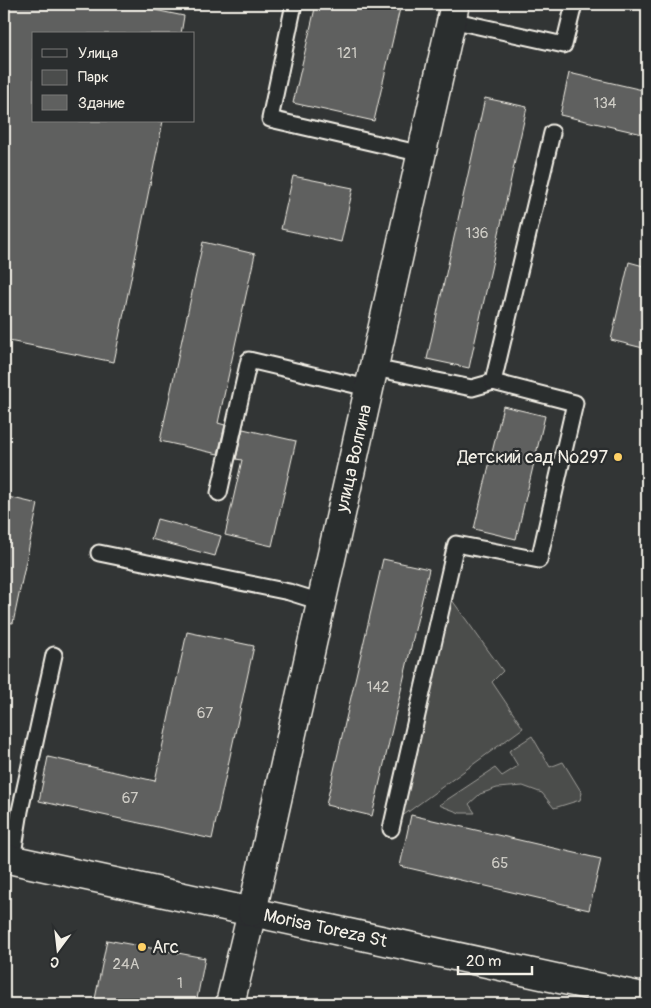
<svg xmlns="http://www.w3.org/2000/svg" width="651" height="1008" font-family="Pangolin,sans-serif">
  <rect width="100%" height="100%" fill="#323535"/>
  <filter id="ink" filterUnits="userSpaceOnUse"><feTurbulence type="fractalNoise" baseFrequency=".02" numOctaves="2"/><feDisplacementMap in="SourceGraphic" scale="10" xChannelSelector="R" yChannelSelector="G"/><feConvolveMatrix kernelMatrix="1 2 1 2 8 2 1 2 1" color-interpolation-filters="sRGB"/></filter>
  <g filter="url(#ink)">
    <g fill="#4b4d4c" stroke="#a09f9a">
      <polygon points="452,600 503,671 492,682 523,728 397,820"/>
      <polygon points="532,736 550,767 563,762 582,793 580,800 554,808 542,793 523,786 497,788 480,794 469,804 475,813 460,813 439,805 495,768 502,776 518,766 509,751"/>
    </g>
    <g fill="#5f605f" stroke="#f4f1e8">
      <polygon points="4,4 125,4 184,16 181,34 34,34 34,121 163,121 114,362 4,340"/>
      <polygon points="316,4 401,4 374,121 293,103"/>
      <polygon points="569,73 647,91 647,135 560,115"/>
      <polygon points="485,98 527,107 469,368 427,359"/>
      <polygon points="293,176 353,188 341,242 281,229"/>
      <polygon points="203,242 255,254 218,423 225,425 218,454 160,441"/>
      <polygon points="629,262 647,267 647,349 611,340"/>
      <polygon points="503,406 545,416 516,539 474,529"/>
      <polygon points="243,429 296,441 272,546 225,535 242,460 236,459"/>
      <polygon points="4,496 38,504 13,623 4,622"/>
      <polygon points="157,519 221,536 215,556 151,539"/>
      <polygon points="383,559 429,569 372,816 326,805"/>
      <polygon points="187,632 254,646 212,839 39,801 48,757 155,781"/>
      <polygon points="411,815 601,859 589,910 400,866"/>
      <polygon points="107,940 205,958 196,1004 94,1004"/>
    </g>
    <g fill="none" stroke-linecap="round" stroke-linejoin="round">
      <g stroke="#f4f1e8" stroke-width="19">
        <g id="lane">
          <polyline points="294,4 270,119 422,154"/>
          <polyline points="451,20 564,45 574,4"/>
          <polyline points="374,368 472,388 493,382 575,403 539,560 456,544 391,829"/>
          <polyline points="493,382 552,133"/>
          <polyline points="219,493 249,360 355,385 369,390"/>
          <polyline points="99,553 289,592 321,602"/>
          <polyline points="12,860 20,811 54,655"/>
        </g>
      </g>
      <g stroke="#f4f1e8" stroke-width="31">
        <polyline id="street" points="230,1004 252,912"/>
      </g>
      <g stroke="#f4f1e8" stroke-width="31">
        <g id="secondary">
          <path id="s1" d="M 4,858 L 647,998"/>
          <path id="s2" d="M 252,912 L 455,4"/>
        </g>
      </g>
      <use href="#lane" stroke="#2a2d2e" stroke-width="15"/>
      <use href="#street" stroke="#2a2d2e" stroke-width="28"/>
      <use href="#secondary" stroke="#2a2d2e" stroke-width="28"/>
    </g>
  </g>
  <g fill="#ffd166" stroke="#2a2d2e" stroke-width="2">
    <circle cx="618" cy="457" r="5"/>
    <circle cx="142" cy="947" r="5"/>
  </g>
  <g text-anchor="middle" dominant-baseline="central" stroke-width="4.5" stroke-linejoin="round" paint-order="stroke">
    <g font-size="15" fill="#cfcdc6">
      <text x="347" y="53">121</text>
      <text x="605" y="103">134</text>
      <text x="477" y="233">136</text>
      <text x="378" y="687">142</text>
      <text x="205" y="713">67</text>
      <text x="130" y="798">67</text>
      <text x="500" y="863">65</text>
      <text x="126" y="964">24А</text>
      <text x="180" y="983">1</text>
    </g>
    <g font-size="18" fill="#f4f1e8" stroke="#2a2d2e" text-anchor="end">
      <text x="608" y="457">Детский сад №297</text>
      <text x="152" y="947" text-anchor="start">Агс</text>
    </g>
    <g font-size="18" fill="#f4f1e8" stroke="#2a2d2e">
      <text stroke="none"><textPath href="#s2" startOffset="465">улица Волгина</textPath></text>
      <text stroke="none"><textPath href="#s1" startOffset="329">Morisa Toreza St</textPath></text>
    </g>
  </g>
  <rect width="651" height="1008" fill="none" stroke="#2a2d2e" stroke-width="20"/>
  <rect x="10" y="10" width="631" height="988" fill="none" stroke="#f4f1e8" stroke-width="2" filter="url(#ink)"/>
  <rect x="32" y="32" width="162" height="90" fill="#2a2d2e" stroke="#7b7b78"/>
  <rect x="42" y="49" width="25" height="8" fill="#2a2d2e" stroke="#7b7b78"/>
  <text x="78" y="58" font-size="15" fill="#f4f1e8">Улица</text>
  <rect x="42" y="70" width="25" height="15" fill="#4b4d4c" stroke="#7b7b78"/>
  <text x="78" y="82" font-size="15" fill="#f4f1e8">Парк</text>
  <rect x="42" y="95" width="25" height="15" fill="#5f605f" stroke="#7b7b78"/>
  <text x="78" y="108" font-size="15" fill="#f4f1e8">Здание</text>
  <g transform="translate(58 950) rotate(195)" stroke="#2a2d2e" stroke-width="4" paint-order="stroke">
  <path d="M0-4L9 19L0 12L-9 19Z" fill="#f4f1e8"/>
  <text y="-8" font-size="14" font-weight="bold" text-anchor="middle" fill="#f4f1e8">С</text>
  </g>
  <path d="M458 966v8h74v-8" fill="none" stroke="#f4f1e8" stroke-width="2.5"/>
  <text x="466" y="966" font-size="15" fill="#f4f1e8" stroke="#2a2d2e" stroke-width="4" paint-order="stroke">20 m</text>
</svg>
